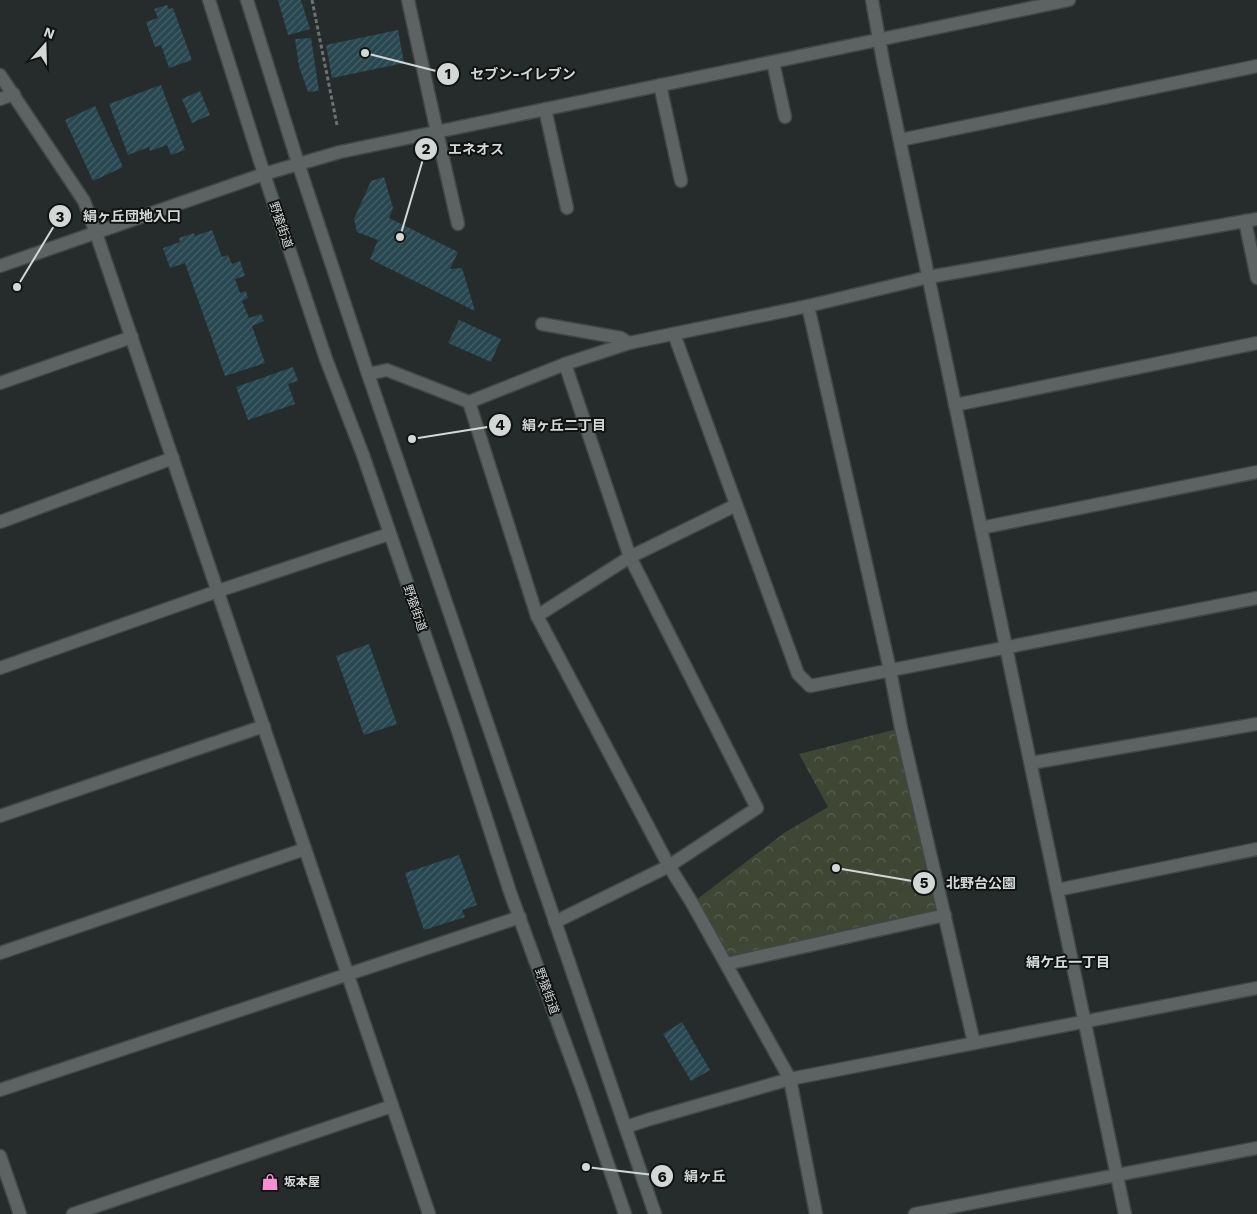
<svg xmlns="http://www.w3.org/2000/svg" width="1257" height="1214" font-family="'Work Sans','Noto Sans JP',sans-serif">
  <defs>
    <pattern id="park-crowns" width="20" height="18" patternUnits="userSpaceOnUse" patternTransform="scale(1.25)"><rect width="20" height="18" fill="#3f4634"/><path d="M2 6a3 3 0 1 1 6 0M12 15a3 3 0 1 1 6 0" fill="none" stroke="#5a6051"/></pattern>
    <pattern id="building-hatch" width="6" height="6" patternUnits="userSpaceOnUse" patternTransform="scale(1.25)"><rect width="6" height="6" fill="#284750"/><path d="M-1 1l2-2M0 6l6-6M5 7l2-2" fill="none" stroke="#466168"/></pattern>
  </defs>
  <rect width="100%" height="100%" fill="#262c2b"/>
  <polygon fill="url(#park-crowns)" points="901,728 945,915 726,964 692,903 784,833 828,807 799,754"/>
  <g fill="url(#building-hatch)">
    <polygon points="278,0 301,0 310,29 288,35"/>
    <polygon points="167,5 169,9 173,8 192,60 169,68 161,45 155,47 146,22 158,18 154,9"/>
    <polygon points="398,30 404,63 332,78 326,45"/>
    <polygon points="311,38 319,91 308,92 299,66 295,39"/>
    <polygon points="161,85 185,150 171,155 167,145 150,151 149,147 128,155 109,104"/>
    <polygon points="200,91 210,115 192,123 182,99"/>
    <polygon points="95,106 123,167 93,181 65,120"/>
    <polygon points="384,177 393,208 389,218 458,252 450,269 462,268 475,311 370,259 378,240 357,232 354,219 371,181"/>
    <polygon points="212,230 222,257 228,255 232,264 240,261 245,276 235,279 240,293 246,291 248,298 242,301 249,318 261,314 264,321 252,326 265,363 225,376 185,263 170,268 163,248 180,242 179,238 194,233 195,236"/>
    <polygon points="459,320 501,339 491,362 448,343"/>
    <polygon points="293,367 298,381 288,384 295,404 248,420 236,387"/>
    <polygon points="369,644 397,724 364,735 336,656"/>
    <polygon points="459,855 477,905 462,910 465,917 424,930 405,873"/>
    <polygon points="682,1022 710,1070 691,1081 663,1034"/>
  </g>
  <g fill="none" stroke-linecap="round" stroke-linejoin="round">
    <g stroke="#424746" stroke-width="15">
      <g id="lane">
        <polyline points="773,62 785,117"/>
        <polyline points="660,85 681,181"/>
        <polyline points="545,109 567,208"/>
        <polyline points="437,132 458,224"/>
        <polyline points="542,324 621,338 629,343"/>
      </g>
    </g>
    <g stroke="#424746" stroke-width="15">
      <g id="street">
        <polyline points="408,0 437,132"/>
        <polyline points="872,0 883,61 1125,1214"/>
        <polyline points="0,75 84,201 96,233 429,1214"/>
        <polyline points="0,99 14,94"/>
        <polyline points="900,140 1257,66"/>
        <polyline points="1245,221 1257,278"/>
        <polyline points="808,306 890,670 901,728 974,1043"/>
        <polyline points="674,334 798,674 810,686 1257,598"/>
        <polyline points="565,364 629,343 808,306 929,277 1257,219"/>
        <polyline points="368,374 387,370 469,402 537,616 669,866 692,903 790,1079 816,1214"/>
        <polyline points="0,383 132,337"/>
        <polyline points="469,402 565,364 630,557 757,808 669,866 555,922"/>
        <polyline points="955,405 1257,343"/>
        <polyline points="0,522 173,458"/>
        <polyline points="981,528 1257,472"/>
        <polyline points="537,616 630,557 736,505"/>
        <polyline points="0,668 218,591 389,534"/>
        <polyline points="1031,763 1257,724"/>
        <polyline points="0,816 264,726"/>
        <polyline points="1057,890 1257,849"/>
        <polyline points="0,953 305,849"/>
        <polyline points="726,964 945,915"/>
        <polyline points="0,1090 520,917"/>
        <polyline points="626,1127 647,1120 790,1079 1257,988"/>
        <polyline points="0,1156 20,1214"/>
        <polyline points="73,1214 392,1106"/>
        <polyline points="915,1214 1257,1148"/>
      </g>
    </g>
    <g stroke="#424746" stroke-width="15">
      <g id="secondary">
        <polyline points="209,0 264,174 326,359 363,455 456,725 510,892 584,1094 625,1214"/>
        <polyline points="247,0 298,163 368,374 655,1214"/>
        <polyline points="0,266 264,174 340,152 1069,0"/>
      </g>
    </g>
    <polyline stroke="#6c7271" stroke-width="3" stroke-dasharray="4 2.5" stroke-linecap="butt" points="312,0 337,125"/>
    <use href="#lane" stroke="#5d6362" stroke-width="12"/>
    <use href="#street" stroke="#5d6362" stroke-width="12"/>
    <use href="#secondary" stroke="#5d6362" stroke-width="12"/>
  </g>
  <defs>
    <g id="shop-bare" transform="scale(1.35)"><path d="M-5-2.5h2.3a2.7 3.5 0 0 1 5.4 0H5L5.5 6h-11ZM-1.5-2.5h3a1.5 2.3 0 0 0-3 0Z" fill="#f790ce" stroke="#111313" stroke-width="2.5" paint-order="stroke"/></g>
  </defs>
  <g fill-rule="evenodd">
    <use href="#shop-bare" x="270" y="1182"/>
  </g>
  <g text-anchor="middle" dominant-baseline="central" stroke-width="4" stroke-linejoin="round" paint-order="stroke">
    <g font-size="12" fill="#d3d7d6" stroke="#111313">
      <text transform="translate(281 225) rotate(71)">野猿街道</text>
      <text transform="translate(415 608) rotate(71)">野猿街道</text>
      <text transform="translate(547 991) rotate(70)">野猿街道</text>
    </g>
    <g font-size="12" font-weight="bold" fill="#d3d7d6" stroke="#111313" text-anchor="start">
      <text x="284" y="1182">坂本屋</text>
    </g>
    <g font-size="14" font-weight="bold" fill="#d9e0df" stroke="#111313">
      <text x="1068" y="962">絹ケ丘一丁目</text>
    </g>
  </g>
  <path fill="none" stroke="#d3d7d6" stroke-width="2" d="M365 53L448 74M400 237L426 149M17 287L60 216M412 439L500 425M836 868L924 883M586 1167L662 1176"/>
  <g fill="#d3d7d6" stroke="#111313" stroke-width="2">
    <circle cx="365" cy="53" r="5"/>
    <circle cx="400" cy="237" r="5"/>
    <circle cx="17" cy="287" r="5"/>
    <circle cx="412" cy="439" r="5"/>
    <circle cx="836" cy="868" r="5"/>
    <circle cx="586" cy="1167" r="5"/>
    <circle cx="448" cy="74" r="12"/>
    <circle cx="426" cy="149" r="12"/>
    <circle cx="60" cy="216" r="12"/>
    <circle cx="500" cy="425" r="12"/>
    <circle cx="924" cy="883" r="12"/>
    <circle cx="662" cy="1176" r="12"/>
  </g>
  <g font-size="15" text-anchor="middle" font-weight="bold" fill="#111">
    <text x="448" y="79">1</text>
    <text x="426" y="154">2</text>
    <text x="60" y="222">3</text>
    <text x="500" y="430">4</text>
    <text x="924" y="888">5</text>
    <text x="662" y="1182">6</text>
  </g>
  <g font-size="14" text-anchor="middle" font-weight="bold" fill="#d3d7d6" stroke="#111313" stroke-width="4" stroke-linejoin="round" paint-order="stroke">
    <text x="523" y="79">セブン-イレブン</text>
    <text x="476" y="154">エネオス</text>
    <text x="132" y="221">絹ヶ丘団地入口</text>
    <text x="564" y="430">絹ヶ丘二丁目</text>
    <text x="981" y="888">北野台公園</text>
    <text x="705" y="1181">絹ヶ丘</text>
  </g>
  <g transform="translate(45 45) rotate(20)" stroke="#111313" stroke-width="4" paint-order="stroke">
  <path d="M0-4L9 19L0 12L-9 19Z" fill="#d3d7d6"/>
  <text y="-8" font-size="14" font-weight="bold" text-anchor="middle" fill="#d3d7d6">N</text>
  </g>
</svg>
